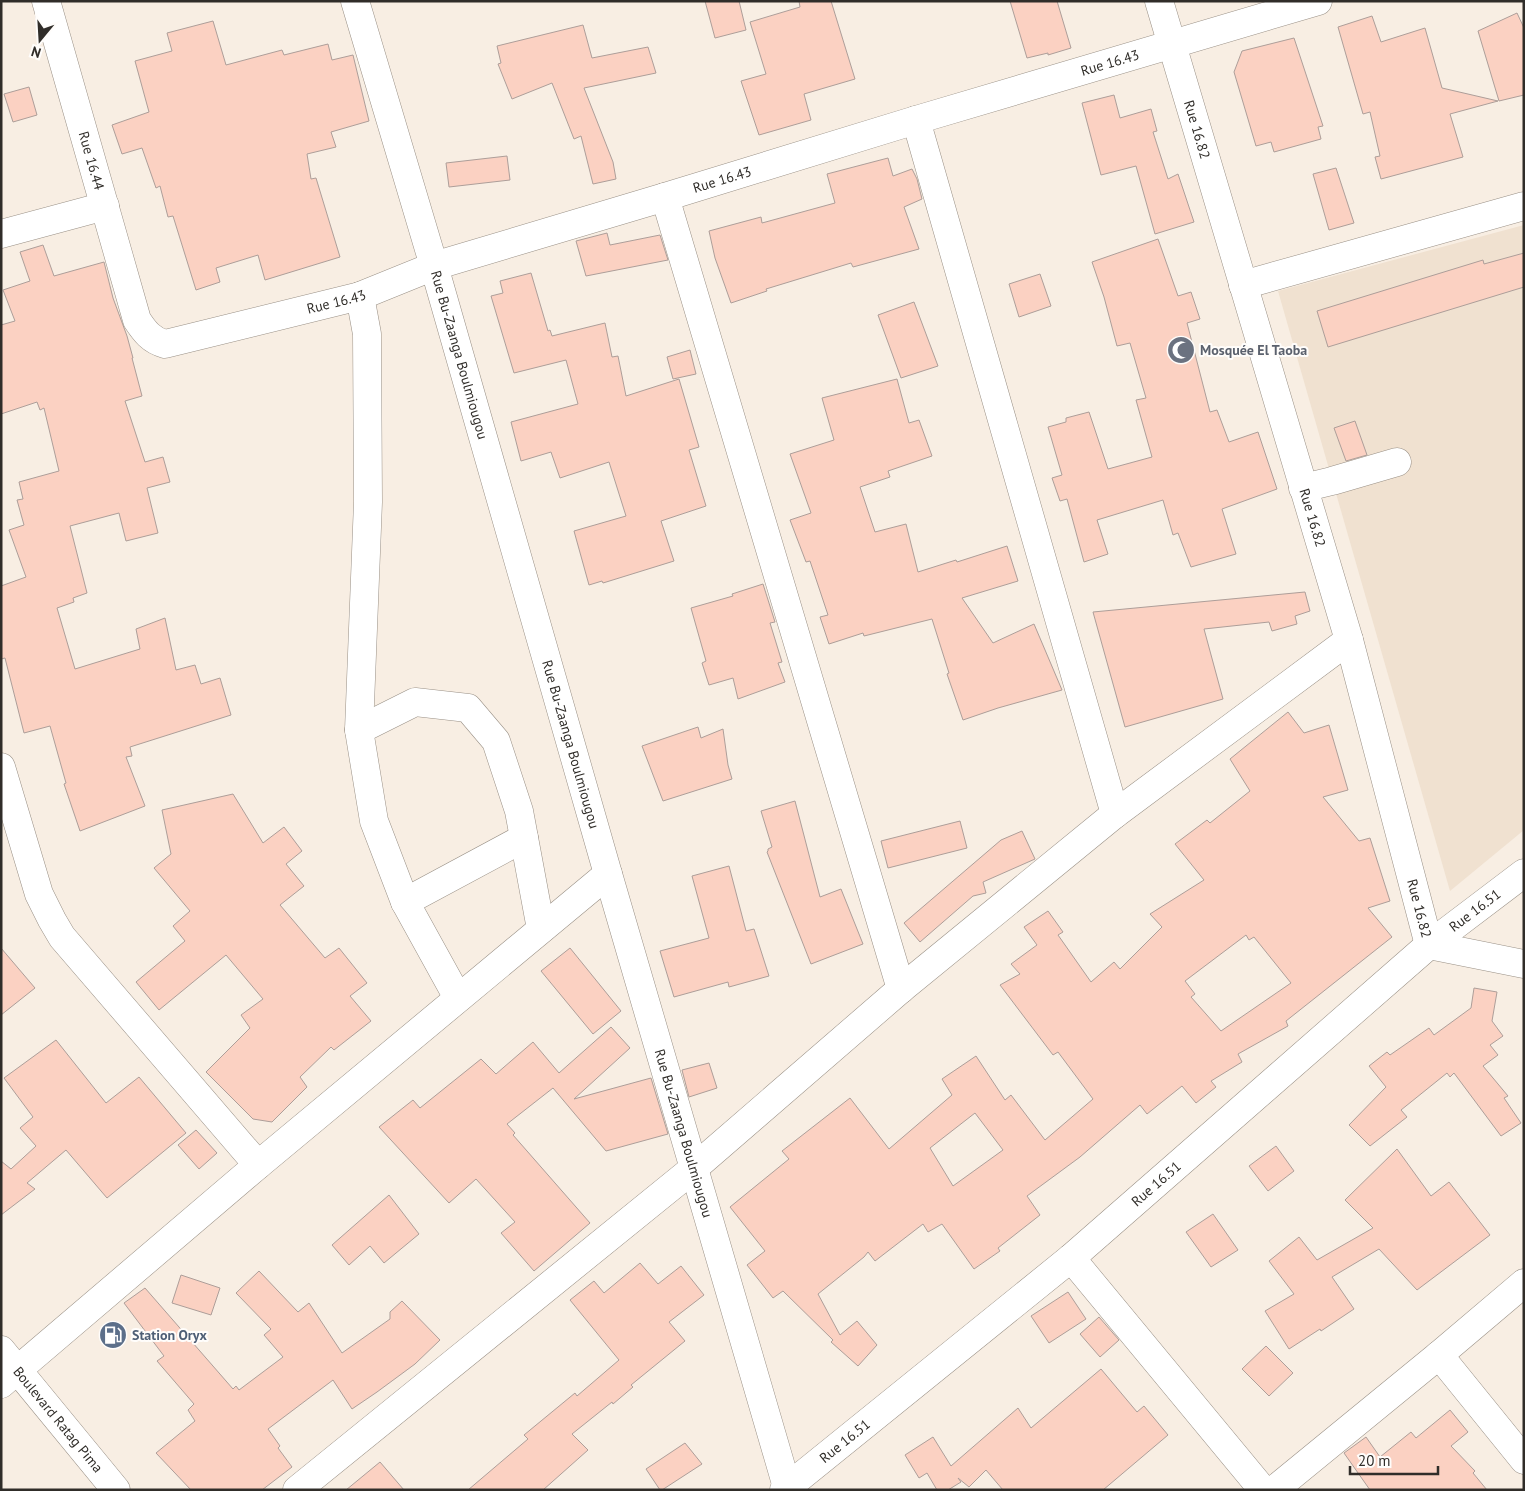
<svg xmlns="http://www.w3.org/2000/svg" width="1525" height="1491" font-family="'PT Sans',sans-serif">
  <rect width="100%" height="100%" fill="#f8eee3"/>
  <polygon fill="#f0e1d0" points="1524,225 1524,830 1450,891 1278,291"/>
  <g fill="#fbd1c2" stroke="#ad9e99" fill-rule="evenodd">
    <polygon points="705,1 739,1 746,30 715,38"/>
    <polygon points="799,1 831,1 855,79 804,94 811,120 759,135 741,81 766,74 750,22 800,7"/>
    <polygon points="1010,1 1057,1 1071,48 1048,55 1048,53 1027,58"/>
    <polygon points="1517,13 1524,28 1524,95 1499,101 1478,31"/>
    <polygon points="1372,16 1381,42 1425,28 1442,88 1498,101 1450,114 1463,157 1381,179 1375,157 1380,156 1370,112 1363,114 1338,27"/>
    <polygon points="213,21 226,65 282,50 284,55 328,44 332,60 353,55 369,121 331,132 336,147 307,154 311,179 316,178 340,257 265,280 258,255 216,268 220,282 196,290 173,216 168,217 160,186 156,188 142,148 122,154 112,125 149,112 135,61 172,51 167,33"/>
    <polygon points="583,25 592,58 648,47 656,73 584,88 613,162 616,179 593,184 581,136 574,139 552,83 512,99 498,64 501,63 497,46"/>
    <polygon points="1294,38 1323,126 1318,127 1321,139 1274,152 1271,142 1256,146 1234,72 1242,51"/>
    <polygon points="29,87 37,115 13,122 4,94"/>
    <polygon points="1114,95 1120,118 1151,109 1157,131 1153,132 1168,179 1178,174 1194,222 1155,234 1136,166 1101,175 1082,103"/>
    <polygon points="507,156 510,180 449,187 446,163"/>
    <polygon points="888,158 893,176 912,169 917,179 922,199 904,207 919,249 853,267 851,263 766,289 767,291 731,303 715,258 709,231 761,217 762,223 835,203 827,174"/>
    <polygon points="1336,168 1354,223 1329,230 1313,174"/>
    <polygon points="607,233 610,245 660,235 668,260 586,276 576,241"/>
    <polygon points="1158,239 1178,296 1191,292 1200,319 1187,323 1210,412 1217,410 1229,442 1258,432 1277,489 1222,509 1236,554 1191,567 1178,533 1173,535 1163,500 1097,520 1108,554 1084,562 1067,499 1060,501 1052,478 1062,475 1048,427 1066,422 1066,418 1089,412 1108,469 1152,457 1136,400 1146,398 1130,343 1117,346 1104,297 1092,262"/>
    <polygon points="43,245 54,276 104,262 113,298 127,336 133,358 132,358 142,396 125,401 145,462 163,457 170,482 147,488 158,533 126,541 119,513 70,526 87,593 73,598 74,602 57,608 75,669 140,649 136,629 165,618 176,670 195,665 201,684 220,678 231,715 130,747 132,756 126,757 145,806 80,831 64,784 66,783 50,726 24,733 5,658 1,659 1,586 26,577 9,530 24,525 17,500 23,499 19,482 59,471 44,408 40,410 37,402 1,414 1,325 15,321 3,290 30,281 20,252"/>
    <polygon points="1524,253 1524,287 1328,347 1317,311 1483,260 1484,264"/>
    <polygon points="531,273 548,331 550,330 552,336 605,323 612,357 618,356 626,396 679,379 699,447 689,450 706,506 661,521 674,561 603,583 602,581 589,585 574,531 626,516 609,462 560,478 551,452 521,461 511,422 578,404 566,360 514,373 491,296 503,293 500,281"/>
    <polygon points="1040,274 1051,306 1019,317 1009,284"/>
    <polygon points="914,302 938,366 901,378 878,315"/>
    <polygon points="690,350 696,374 673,379 667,357"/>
    <polygon points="897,379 909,423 919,420 932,456 888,471 890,477 860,487 875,532 906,524 918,572 956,560 957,562 1007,546 1018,581 962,598 993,643 1034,624 1062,690 998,708 963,720 947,674 949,673 932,619 864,636 863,633 829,644 820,617 828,615 810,561 806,562 790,520 811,513 790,454 834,440 822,398"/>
    <polygon points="1355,421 1367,455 1346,461 1334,428"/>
    <polygon points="763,584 775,622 770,623 782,662 778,663 785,682 738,699 733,678 709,685 702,663 706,661 691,608 733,596 732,594"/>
    <polygon points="1305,592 1310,611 1295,616 1297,624 1272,631 1269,622 1204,629 1223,699 1125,727 1093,612"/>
    <path d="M 1288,712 L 1304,733 L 1329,725 L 1348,790 L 1323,797 L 1359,841 L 1370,838 L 1390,901 L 1368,908 L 1392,937 L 1286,1021 L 1288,1026 L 1238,1054 L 1242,1062 L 1211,1081 L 1216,1087 L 1196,1103 L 1182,1086 L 1147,1114 L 1140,1105 L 1080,1157 L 1027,1196 L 1040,1215 L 998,1248 L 1000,1251 L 974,1269 L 942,1224 L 928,1232 L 923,1224 L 875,1261 L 868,1252 L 864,1257 L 818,1294 L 840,1335 L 857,1321 L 877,1345 L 858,1366 L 831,1342 L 833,1340 L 783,1291 L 773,1298 L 747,1265 L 765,1251 L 730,1207 L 789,1159 L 782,1151 L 850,1098 L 889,1149 L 952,1095 L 942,1079 L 976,1056 L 1005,1100 L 1011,1095 L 1045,1140 L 1093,1099 L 1058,1052 L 1053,1055 L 1000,985 L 1020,974 L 1011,964 L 1037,945 L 1024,927 L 1048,911 L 1063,932 L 1058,935 L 1091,982 L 1114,962 L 1120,969 L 1162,927 L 1150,914 L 1204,880 L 1175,844 L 1207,820 L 1210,823 L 1250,791 L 1230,759 ZM 1246,935 L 1249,940 L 1254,937 L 1291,983 L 1221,1031 L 1191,997 L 1195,994 L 1185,981 ZM 975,1113 L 1003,1150 L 953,1186 L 930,1148 Z"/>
    <polygon points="698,727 701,738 723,729 728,765 732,779 663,801 642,746"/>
    <polygon points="233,794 263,843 284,827 302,851 286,864 304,886 280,905 325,958 339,948 367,983 350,996 371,1021 334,1050 331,1047 300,1077 307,1087 272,1122 253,1119 206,1072 250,1028 241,1015 263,999 226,955 159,1010 136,982 185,941 173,926 190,911 154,868 171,854 162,810"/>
    <polygon points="795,801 820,897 841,889 863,944 811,964 767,852 768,851 768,849 772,847 761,811"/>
    <polygon points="960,821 967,848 888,868 881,841"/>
    <polygon points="1022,831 1035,859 983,882 986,893 973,896 920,942 904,923 1001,840"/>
    <polygon points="729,866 746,931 754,929 769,976 729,987 728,982 674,997 660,951 709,938 692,876"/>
    <polygon points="1,948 35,988 1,1015"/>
    <polygon points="570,948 621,1011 593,1034 541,971"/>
    <polygon points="1474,988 1497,992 1492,1021 1503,1036 1490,1045 1498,1055 1483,1066 1508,1096 1504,1098 1521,1123 1501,1136 1454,1073 1450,1077 1447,1073 1401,1110 1407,1117 1370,1146 1349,1125 1386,1087 1369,1066 1387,1052 1390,1055 1429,1028 1434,1035 1471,1008"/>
    <polygon points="611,1027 630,1048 574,1099 651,1078 668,1134 606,1151 553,1088 507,1124 515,1133 513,1135 590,1223 534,1271 501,1233 515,1222 476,1179 449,1203 379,1127 413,1100 420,1108 481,1059 496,1074 533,1042 559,1073"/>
    <polygon points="56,1040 106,1103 139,1077 186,1133 107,1198 66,1150 27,1183 35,1189 1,1215 1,1161 11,1169 36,1146 20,1128 33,1117 4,1078"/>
    <polygon points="709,1063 717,1088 689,1097 682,1070"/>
    <polygon points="196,1130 217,1153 199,1169 178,1145"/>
    <polygon points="1276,1146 1294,1171 1268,1191 1249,1166"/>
    <polygon points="1397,1149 1431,1196 1449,1182 1490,1235 1417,1290 1379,1249 1332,1277 1354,1309 1321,1331 1320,1329 1289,1349 1265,1311 1294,1294 1269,1261 1299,1237 1317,1260 1373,1228 1345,1200"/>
    <polygon points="389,1195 419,1234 384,1263 370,1246 349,1265 332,1245"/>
    <polygon points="1213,1214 1238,1250 1211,1267 1186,1232"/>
    <polygon points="640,1263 658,1284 681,1266 704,1295 669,1322 685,1341 631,1385 633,1387 613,1404 612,1402 572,1434 588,1450 543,1490 468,1490 528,1439 524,1435 575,1393 577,1396 619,1360 570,1300 594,1281 604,1293"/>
    <polygon points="259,1271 298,1312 309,1303 342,1353 390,1319 390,1312 402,1301 440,1340 415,1364 377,1392 352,1409 333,1380 268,1429 280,1446 278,1448 292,1467 262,1490 191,1490 156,1453 195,1421 188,1410 194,1404 157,1361 164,1356 124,1303 145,1288 233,1389 236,1386 239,1390 283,1357 264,1335 271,1329 236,1293"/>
    <polygon points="181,1275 220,1288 211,1315 172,1303"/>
    <polygon points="1068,1292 1086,1319 1049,1343 1031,1316"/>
    <polygon points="1099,1317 1119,1340 1100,1357 1080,1334"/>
    <polygon points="1266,1346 1293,1373 1269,1396 1242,1369"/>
    <polygon points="1101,1369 1137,1412 1144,1406 1168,1435 1103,1490 1003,1490 986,1470 969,1487 958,1478 961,1482 948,1490 937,1490 927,1473 919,1478 905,1455 933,1437 951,1466 1018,1408 1031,1428"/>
    <polygon points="1450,1410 1468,1432 1451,1446 1475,1471 1473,1473 1487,1490 1370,1490 1344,1453 1366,1437 1380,1457 1411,1432 1416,1438"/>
    <polygon points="685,1443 702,1464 662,1490 660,1490 646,1469"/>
    <polygon points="380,1462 404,1490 346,1490"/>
  </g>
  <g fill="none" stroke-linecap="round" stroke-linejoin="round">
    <g stroke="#999086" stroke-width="29">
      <g id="minor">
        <path id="s1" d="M 46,1 L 137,320 C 145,332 151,340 165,344 L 360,296 L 434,266 L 665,197 L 916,120 L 1318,1"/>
        <path id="s2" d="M 355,1 L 434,266 L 608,874 L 787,1487"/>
        <path id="s3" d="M 1159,1 L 1349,640 L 1429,945"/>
        <polyline points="916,120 1115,814"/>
        <polyline points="665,197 901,989"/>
        <polyline points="1,234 105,206"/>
        <polyline points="1243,285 1524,206"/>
        <polyline points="360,296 367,334 368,502 359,730 374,821 405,902 458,998"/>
        <polyline points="1303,488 1332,481 1397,462"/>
        <polyline points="359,730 415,702 468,708 496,741 519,811 541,929"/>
        <polyline points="1,767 39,894 52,920 62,937 258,1165"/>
        <polyline points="405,902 524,838"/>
        <polyline points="1429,945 1524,964"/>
        <polyline points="1071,1258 1263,1490"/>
        <path id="s4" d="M 1,1350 L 116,1490"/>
        <polyline points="1439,1355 1524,1460"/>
        <polyline points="1,1384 258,1165 608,874"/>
        <polyline points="297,1490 693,1169 901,989 1115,814 1349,640"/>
        <path id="s5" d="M 784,1490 L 1071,1258 L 1429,945 L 1524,873"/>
        <polyline points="1274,1490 1439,1355 1524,1283"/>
      </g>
    </g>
    <use href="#minor" stroke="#fff" stroke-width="28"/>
  </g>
  <defs>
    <g id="mosque-disc" transform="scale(1.4375)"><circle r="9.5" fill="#6b7280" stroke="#fffdfb"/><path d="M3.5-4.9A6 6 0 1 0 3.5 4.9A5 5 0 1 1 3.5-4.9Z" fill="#fff"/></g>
    <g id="fuel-disc" transform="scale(1.4375)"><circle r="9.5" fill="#5c6f8a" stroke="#fffdfb"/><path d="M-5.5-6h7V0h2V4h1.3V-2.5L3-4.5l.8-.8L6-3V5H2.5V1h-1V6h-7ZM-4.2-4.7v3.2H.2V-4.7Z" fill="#fff"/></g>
  </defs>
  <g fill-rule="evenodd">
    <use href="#mosque-disc" x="1181" y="350"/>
    <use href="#fuel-disc" x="113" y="1335"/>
  </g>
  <g text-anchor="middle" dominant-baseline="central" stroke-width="4" stroke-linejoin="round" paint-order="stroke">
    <g font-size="14" fill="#302d29" stroke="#fffdfb">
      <text stroke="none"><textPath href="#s1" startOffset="1356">Rue 16.43</textPath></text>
      <text stroke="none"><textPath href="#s3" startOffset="134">Rue 16.82</textPath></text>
      <text stroke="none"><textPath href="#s1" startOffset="166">Rue 16.44</textPath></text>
      <text stroke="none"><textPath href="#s1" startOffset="951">Rue 16.43</textPath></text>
      <text stroke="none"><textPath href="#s1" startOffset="546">Rue 16.43</textPath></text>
      <text stroke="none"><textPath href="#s2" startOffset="369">Rue Bu-Zaanga Boulmiougou</textPath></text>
      <text stroke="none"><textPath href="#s3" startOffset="539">Rue 16.82</textPath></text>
      <text stroke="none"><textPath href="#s2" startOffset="774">Rue Bu-Zaanga Boulmiougou</textPath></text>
      <text stroke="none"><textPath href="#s3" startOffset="944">Rue 16.82</textPath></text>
      <text stroke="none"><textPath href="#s5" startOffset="902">Rue 16.51</textPath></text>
      <text stroke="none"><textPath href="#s2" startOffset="1179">Rue Bu-Zaanga Boulmiougou</textPath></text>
      <text stroke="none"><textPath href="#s5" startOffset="482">Rue 16.51</textPath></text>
      <text stroke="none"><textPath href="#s4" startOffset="90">Boulevard Ratag Pima</textPath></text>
      <text stroke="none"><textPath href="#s5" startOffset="78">Rue 16.51</textPath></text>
    </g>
    <g font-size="14" font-weight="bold" fill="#5b616d" stroke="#fffdfb" text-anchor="start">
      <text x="1200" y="350">Mosquée El Taoba</text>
    </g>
    <g font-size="14" font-weight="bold" fill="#4e5e75" stroke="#fffdfb" text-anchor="start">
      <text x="132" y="1335">Station Oryx</text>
    </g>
  </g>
  <rect width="1525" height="1491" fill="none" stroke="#302d29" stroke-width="5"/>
  <g transform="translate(40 40) rotate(198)" stroke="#fffdfb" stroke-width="4" paint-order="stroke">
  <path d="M0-4L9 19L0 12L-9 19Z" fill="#302d29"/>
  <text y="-8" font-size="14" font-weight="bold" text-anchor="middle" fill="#302d29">N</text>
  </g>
  <path d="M1350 1466v8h88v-8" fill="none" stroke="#302d29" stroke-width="2.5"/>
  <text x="1358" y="1466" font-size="15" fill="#302d29" stroke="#fffdfb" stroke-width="4" paint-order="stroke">20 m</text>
</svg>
